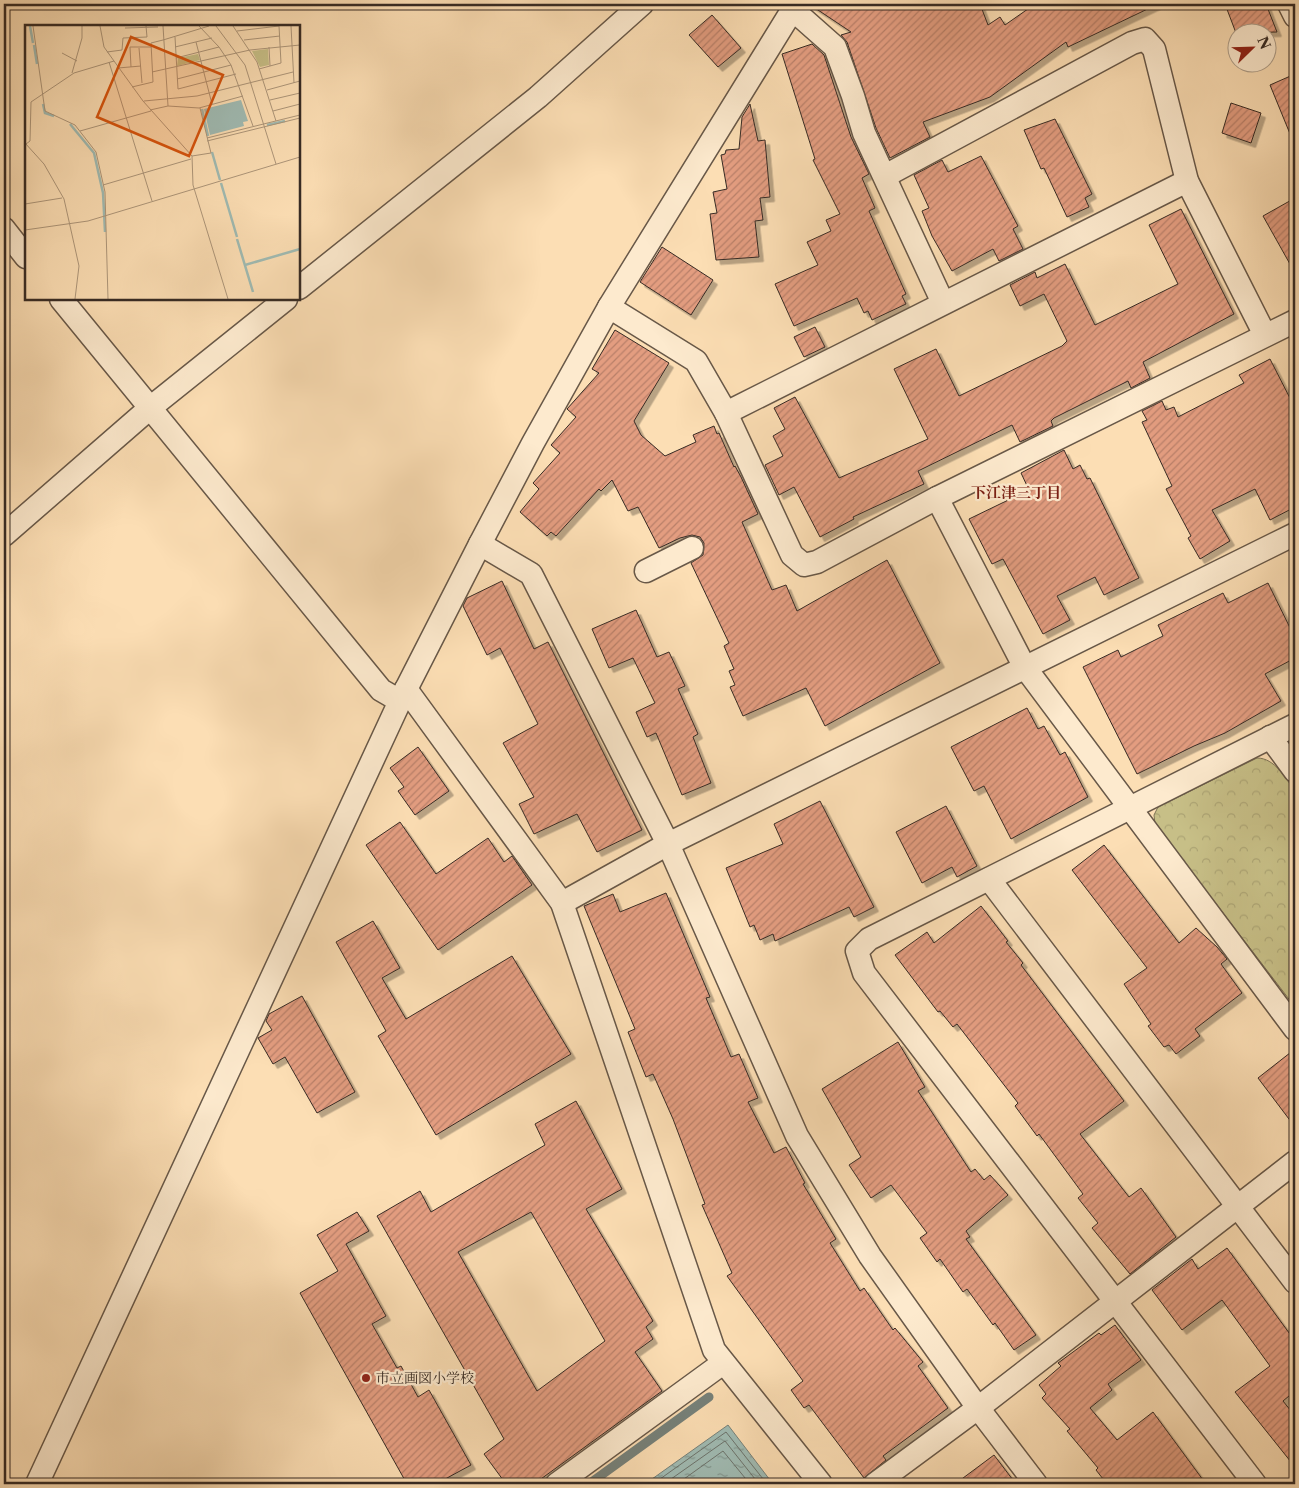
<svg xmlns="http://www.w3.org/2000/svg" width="1299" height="1488" font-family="'Libre Caslon Text','Noto Serif JP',serif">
  <defs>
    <pattern id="park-crowns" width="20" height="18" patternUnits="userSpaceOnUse" patternTransform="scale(1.25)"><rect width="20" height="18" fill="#c7bf87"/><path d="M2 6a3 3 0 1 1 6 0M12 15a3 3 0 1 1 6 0" fill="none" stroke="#aca474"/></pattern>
    <pattern id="water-ripples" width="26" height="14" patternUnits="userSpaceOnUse" patternTransform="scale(1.25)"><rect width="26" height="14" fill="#a0bbb3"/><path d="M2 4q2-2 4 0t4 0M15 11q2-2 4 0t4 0" fill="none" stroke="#839891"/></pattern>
    <pattern id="building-hatch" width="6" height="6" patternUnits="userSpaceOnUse" patternTransform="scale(1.25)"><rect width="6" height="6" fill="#e39d80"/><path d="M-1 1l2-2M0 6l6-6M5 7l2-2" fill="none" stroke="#b98069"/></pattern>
    <filter id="shadow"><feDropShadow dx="4.5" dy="4.5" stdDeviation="0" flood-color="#0004"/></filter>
  </defs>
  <rect width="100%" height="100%" fill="#fcdeb4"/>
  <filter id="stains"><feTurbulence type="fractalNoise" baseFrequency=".004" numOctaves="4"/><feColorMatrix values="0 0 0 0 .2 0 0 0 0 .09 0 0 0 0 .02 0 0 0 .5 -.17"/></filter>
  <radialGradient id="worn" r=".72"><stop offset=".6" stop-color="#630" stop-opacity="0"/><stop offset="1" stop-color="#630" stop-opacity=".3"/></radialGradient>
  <path fill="url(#park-crowns)" stroke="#7f7556" d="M 1257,758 C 1275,758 1285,778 1295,791 L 1295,1007 L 1155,824 L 1154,815 L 1158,807 Z"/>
  <polygon fill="url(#water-ripples)" stroke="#76817a" points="728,1425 773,1484 645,1484"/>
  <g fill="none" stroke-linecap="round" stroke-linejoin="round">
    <g stroke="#6c736c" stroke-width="1">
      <polyline points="653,1484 726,1432 767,1484"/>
      <polyline points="664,1484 725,1441 759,1484"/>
      <polyline points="677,1484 723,1451 750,1484"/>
    </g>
    <polyline stroke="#76817a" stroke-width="9" points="589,1484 709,1397"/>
  </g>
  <g fill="url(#building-hatch)" stroke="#372b24" fill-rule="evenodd" filter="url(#shadow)">
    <polygon points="809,4 980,4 988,25 1000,17 1005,25 1035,4 1158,4 1068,47 1066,42 990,97 923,122 930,137 890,158 876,128 847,42 841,35 851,32"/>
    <polygon points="1225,4 1266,4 1277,32 1236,33"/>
    <polygon points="712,15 741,48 718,67 689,35"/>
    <polygon points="812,44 824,55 851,137 869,174 862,178 875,208 869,211 906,294 902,296 906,304 872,320 868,311 864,313 857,298 794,326 775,284 818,265 807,242 831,231 826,220 840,214 813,160 815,159 782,54"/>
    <polygon points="1295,74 1295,146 1270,85"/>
    <polygon points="1231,103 1261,113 1251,143 1222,133"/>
    <polygon points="750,104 758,141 765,140 770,197 760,198 763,220 755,221 759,257 716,260 710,214 717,213 713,192 727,189 721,155 725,154 726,150 739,149 742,117"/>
    <polygon points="1055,119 1092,194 1085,198 1089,207 1067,217 1044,168 1041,169 1024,130"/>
    <polygon points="981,156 1018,226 1013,229 1023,249 999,261 993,249 952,271 932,236 922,211 929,208 914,175 942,160 948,172"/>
    <polygon points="1295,198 1295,273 1263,216"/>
    <polygon points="1181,209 1234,314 1143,362 1150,378 1131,388 1128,381 1054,418 1051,421 1053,426 1020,442 1012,425 918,471 924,484 853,517 854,519 820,537 794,487 779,495 765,465 783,456 773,436 785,429 774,408 795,397 839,478 928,439 894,369 936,349 959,396 1062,346 1067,341 1044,294 1020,306 1010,285 1035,272 1037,278 1065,264 1095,325 1178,284 1149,225"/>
    <polygon points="662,247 713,280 691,315 640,282"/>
    <polygon points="815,327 825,347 804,357 794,337"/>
    <polygon points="615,330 669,363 634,421 641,435 665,456 696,442 693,435 714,426 717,434 719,433 734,467 735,466 741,477 758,514 742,522 772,590 786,585 797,611 887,560 940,663 825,726 806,688 743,716 730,687 735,685 729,671 734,669 724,646 729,643 691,563 703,555 704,543 700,537 692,535 680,538 659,548 638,507 628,511 612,480 601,491 599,489 556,536 551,532 547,536 520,512 539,489 533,483 560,453 551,445 576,417 567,409 599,373 592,369"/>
    <polygon points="1270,359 1295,408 1295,507 1270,520 1255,489 1212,510 1230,541 1200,559 1188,538 1191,536 1166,489 1172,486 1142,422 1147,420 1142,411 1162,401 1166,410 1174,407 1178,417 1244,383 1239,375"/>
    <polygon points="1064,450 1073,469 1080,465 1087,479 1090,478 1139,578 1104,595 1095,577 1057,596 1070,620 1043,634 1003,559 992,564 969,519 1029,490 1021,473"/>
    <polygon points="502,581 534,649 548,642 642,830 597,852 577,814 534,834 519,804 534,797 503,743 538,724 500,648 487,655 463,606 467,598"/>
    <polygon points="1268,583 1295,638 1295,658 1265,674 1281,701 1225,733 1194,746 1137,774 1083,667 1118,650 1121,657 1163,636 1158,625 1223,593 1228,603"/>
    <polygon points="636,610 657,657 669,652 685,686 678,689 698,734 693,737 711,783 682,795 656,733 647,737 636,712 655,703 633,658 609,668 592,629"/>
    <polygon points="1027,708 1038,729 1044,726 1060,755 1065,752 1088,797 1011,839 984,786 974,791 951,747"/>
    <polygon points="418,747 449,791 415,815 398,791 404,787 390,768"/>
    <polygon points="820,801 874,907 854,917 849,907 775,941 773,934 760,940 754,925 750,927 726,868 783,844 774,824"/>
    <polygon points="946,806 977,866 957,877 952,867 922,883 896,832"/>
    <polygon points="400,822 436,874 488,838 504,862 512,856 532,885 438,950 366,845"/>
    <polygon points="1104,845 1179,943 1196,928 1217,947 1227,959 1221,964 1242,993 1195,1029 1200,1036 1176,1054 1169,1045 1164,1047 1148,1026 1151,1024 1124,984 1147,968 1072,870"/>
    <polygon points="666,893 710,997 706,998 731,1057 739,1054 758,1098 748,1102 774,1153 786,1147 805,1183 803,1184 836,1239 830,1243 860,1291 864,1288 893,1330 895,1328 923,1362 918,1366 948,1408 883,1456 886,1460 864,1478 809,1405 804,1408 791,1390 803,1381 727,1276 732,1273 702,1205 705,1204 673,1119 653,1074 646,1077 628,1032 635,1029 584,906 613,894 620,912"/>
    <polygon points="981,906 1008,941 1006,942 1023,963 1021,965 1124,1101 1080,1134 1129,1197 1141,1188 1176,1237 1130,1274 1092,1228 1098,1223 1078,1198 1083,1194 1039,1134 1037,1136 1015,1106 1018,1103 957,1024 953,1027 940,1011 938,1012 895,955 927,932 934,943"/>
    <polygon points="373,921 400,968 382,978 406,1019 512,956 571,1054 436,1135 378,1036 386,1031 336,942"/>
    <polygon points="302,996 355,1092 317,1113 285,1057 273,1064 258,1038 272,1030 266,1021 269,1014"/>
    <polygon points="898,1042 925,1087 918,1091 971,1172 975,1169 984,1180 990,1175 1008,1195 966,1231 970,1237 966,1239 1036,1335 1014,1350 995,1323 993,1325 967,1289 963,1292 940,1259 937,1262 920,1238 927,1233 891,1185 871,1198 849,1165 861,1157 822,1089"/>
    <polygon points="1295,1049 1295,1127 1258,1078"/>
    <path d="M 576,1101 L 622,1189 L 586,1209 L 653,1321 L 646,1327 L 653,1339 L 635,1352 L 662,1391 L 534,1484 L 506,1484 L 484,1454 L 504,1439 L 377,1216 L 420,1191 L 431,1212 L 545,1145 L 535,1124 ZM 531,1212 L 605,1341 L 537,1391 L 458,1252 Z"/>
    <polygon points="357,1212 369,1231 346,1244 386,1316 372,1324 397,1368 401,1366 418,1397 429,1390 471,1465 436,1484 407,1484 300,1293 338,1271 317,1235"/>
    <polygon points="1227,1248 1295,1341 1295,1391 1283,1401 1295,1416 1295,1467 1235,1392 1270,1366 1222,1300 1182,1330 1152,1290 1192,1259 1198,1269"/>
    <polygon points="1115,1325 1141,1360 1108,1384 1112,1390 1090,1408 1117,1440 1153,1412 1206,1484 1107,1484 1096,1470 1098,1468 1067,1431 1070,1429 1042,1398 1046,1394 1039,1385 1061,1366 1058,1363 1099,1333 1101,1335"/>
    <polygon points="994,1455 1016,1484 955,1484"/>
  </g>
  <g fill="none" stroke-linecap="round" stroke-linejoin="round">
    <g stroke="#685848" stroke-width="25">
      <g id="street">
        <polyline points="1289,4 1295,16"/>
        <polyline points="792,9 835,47 853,96 864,133 943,303"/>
        <polyline points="885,176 1132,43 1145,39 1154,49 1187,181 1265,335"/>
        <polyline points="4,229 26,257"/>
        <polyline points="299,288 538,97 642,4"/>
        <polyline points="61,299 381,690 400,701"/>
        <polyline points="609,307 696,361 726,413 792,555 804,565 817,562 937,498 1295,321"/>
        <polyline points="726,413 1187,181"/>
        <polyline points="937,498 1024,666 1295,1029"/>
        <polyline points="4,535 150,408 286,299"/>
        <polyline points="480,544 531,574 668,844 797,1136 870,1256 978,1408 1036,1484"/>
        <polyline points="646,571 692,548"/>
        <polyline points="406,689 562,903 714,1350 821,1484"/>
        <polyline points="1270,737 1295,771"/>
        <polyline points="989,879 1295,1282"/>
        <polyline points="562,903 668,844 1295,534"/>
        <polyline points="37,1484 400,701 480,544 533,443 609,307 796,4"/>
        <polyline points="557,1484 723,1363"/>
        <polyline points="875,1484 978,1408 1295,1162"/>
        <polyline points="1255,1484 864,973 857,951 869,939 1295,725"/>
      </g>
    </g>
    <use href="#street" stroke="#fdeace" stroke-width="22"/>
  </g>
  <circle fill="#8f2418" stroke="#fdeace" stroke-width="2" cx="366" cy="1378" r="5"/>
  <g text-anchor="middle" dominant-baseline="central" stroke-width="4.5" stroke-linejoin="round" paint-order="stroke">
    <g font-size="14" fill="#372b24" stroke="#fdeace" text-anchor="start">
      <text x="376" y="1378">市立画図小学校</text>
    </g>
    <g font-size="15" font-weight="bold" fill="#7a1f14" stroke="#fdeace">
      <text x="1016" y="492">下江津三丁目</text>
    </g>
  </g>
  <g transform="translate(25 25)">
    <rect width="275" height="275" fill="#fcdeb4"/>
    <path d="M 243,24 L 244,40 L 235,42 L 227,26 ZM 173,29 L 175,35 L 152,41 L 153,33 Z" fill="#c7bf87"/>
    <path d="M 216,75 L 223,96 L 218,97 L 219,101 L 185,110 L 179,84 Z" fill="#a0bbb3"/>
    <path fill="none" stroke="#a0bbb3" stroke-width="2.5" d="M 5,1 L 8,18M 9,20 L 12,39M 18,79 L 20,88 L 29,91M 177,84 L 183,111M 45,99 L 69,128 L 78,168 L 80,207M 242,100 L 260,96M 187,127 L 195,155M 196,158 L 212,212M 212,214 L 228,267M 220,240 L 275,224"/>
    <path fill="none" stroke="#ad967a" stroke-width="1" d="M 8,1 L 20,86 L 50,100 L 71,127 L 80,167 L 83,274M 75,1 L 79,22 L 89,36 L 118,76 L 167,131 L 168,160 L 203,274M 138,1 L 143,81M 174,1 L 194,22 L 206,40 L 228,101M 191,1 L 220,40 L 251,139M 208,1 L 232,37 L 251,96M 266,1 L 269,58M 100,3 L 133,2M 212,6 L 254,1M 150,12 L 153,64 L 211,49M 138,15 L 184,1M 219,15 L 255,11M 171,17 L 187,79M 150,22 L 187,13M 244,22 L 245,41M 114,23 L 117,58M 82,27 L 97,25 L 98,13 L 122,12 L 121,1M 37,28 L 52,36M 151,33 L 194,22M 84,37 L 127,176M 106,42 L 105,22 L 126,22M 93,43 L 116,41M 234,44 L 256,38 L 254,1M 127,47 L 225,25 L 275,20M 47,48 L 57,13 L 57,1M 152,54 L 206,40M 107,62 L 128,57 L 126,18 L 138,15M 242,65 L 275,56M 245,75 L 275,68M 119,76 L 172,71 L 268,47M 125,85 L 143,81 L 174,83 L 218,71M 248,86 L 275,79M 55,106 L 126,86M 182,113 L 275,90M 182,116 L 275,93M 0,118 L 19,139 L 39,174 L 54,241 L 50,274M 1,119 L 5,116 L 6,77 L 49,48 L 89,36M 167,131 L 186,128 L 175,83M 78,160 L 166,134M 0,179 L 37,173M 0,205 L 63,196 L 275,132"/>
    <path fill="#d6540e" fill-opacity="0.15" stroke="#d6540e" stroke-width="2.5" d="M 106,12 L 198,50 L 164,131 L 72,92 Z"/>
    <rect width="275" height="275" fill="none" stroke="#372b24" stroke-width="2.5"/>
  </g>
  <rect width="1299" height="1488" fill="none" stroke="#fcdeb4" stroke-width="20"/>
  <rect x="5" y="5" width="1289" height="1478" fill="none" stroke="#372b24" stroke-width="2.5"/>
  <rect x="10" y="10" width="1279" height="1468" fill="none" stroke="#372b24"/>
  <g transform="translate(1252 48) rotate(67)"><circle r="24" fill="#fdeace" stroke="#ae9e8a"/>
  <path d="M0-4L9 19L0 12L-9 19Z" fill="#8f2418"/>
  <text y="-8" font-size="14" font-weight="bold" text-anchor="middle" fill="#372b24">N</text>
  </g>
  <rect width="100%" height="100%" filter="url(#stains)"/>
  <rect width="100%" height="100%" fill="url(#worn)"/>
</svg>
